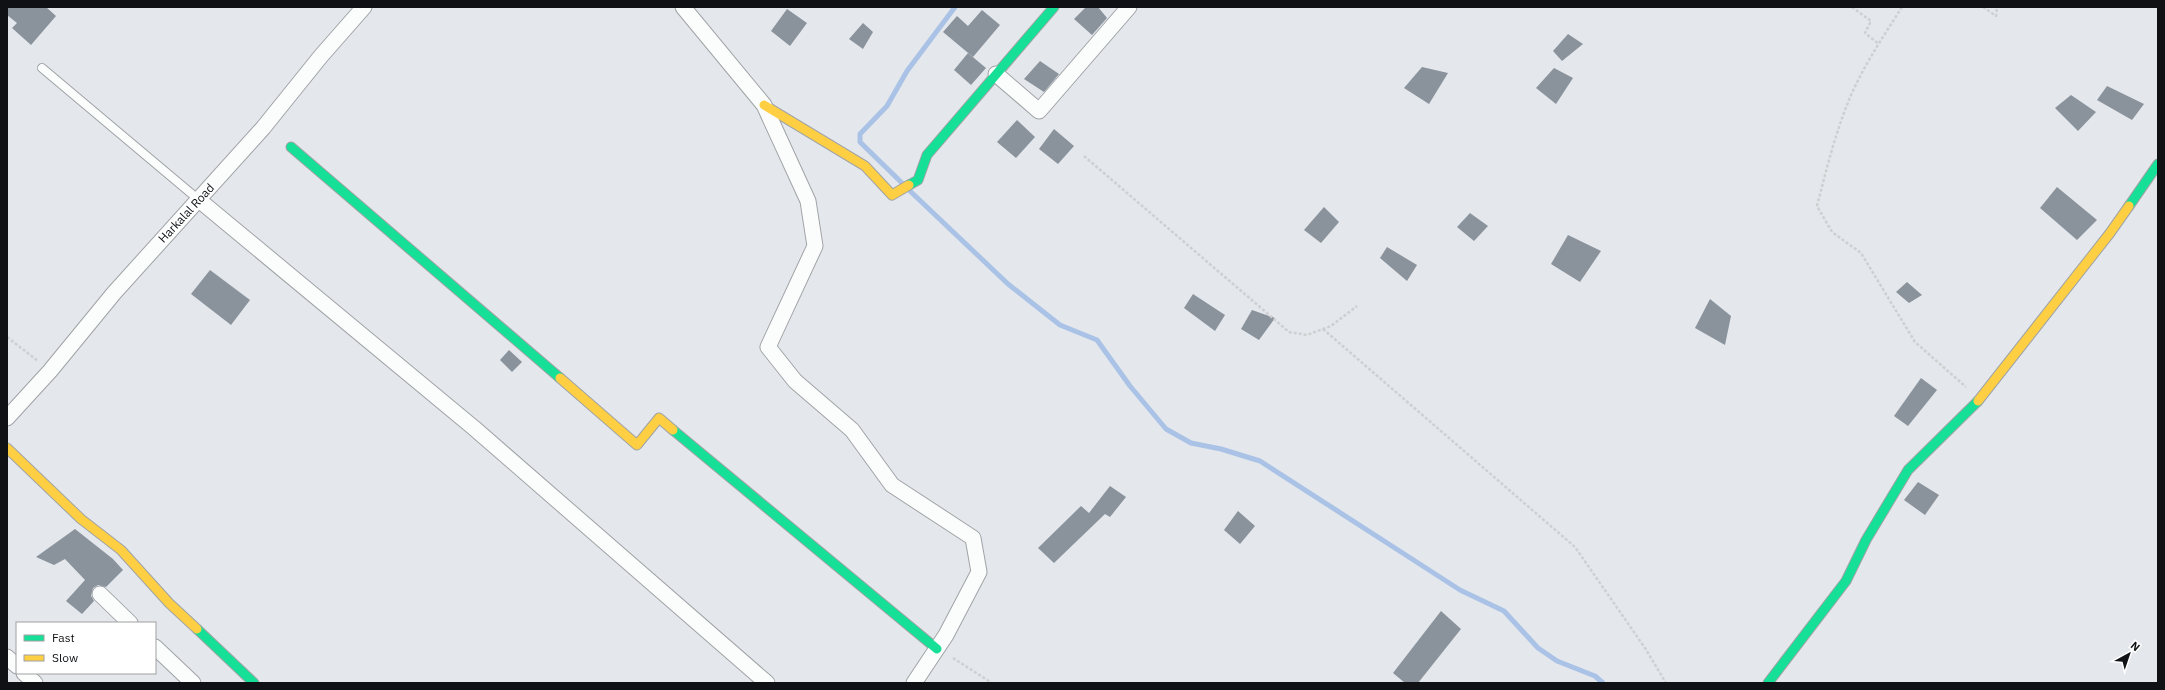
<svg xmlns="http://www.w3.org/2000/svg" width="2165" height="690" font-family="'IBM Plex Sans',sans-serif">
  <rect width="100%" height="100%" fill="#e4e8ec"/>
  <g fill="none" stroke-linecap="round" stroke-linejoin="round">
    <g stroke="#a9c2e6" stroke-width="5">
      <polyline points="903,184 860,142 860,134 887,106 907,71 955,7"/>
      <polyline points="910,191 1008,284 1060,325 1097,340 1130,386 1166,429 1191,443 1221,449 1260,461 1460,590 1504,611 1538,648 1557,661 1595,676 1603,683"/>
    </g>
  </g>
  <g fill="#8a929c">
    <polygon points="7,7 46,7 56,16 31,45 12,28 17,23 7,15"/>
    <polygon points="1086,7 1098,7 1107,18 1092,35 1074,19"/>
    <polygon points="787,9 807,23 790,46 771,31"/>
    <polygon points="982,10 1000,25 973,57 943,32 957,16 968,26"/>
    <polygon points="863,23 873,32 863,49 849,39"/>
    <polygon points="1568,34 1583,44 1562,61 1553,51"/>
    <polygon points="968,53 986,68 971,85 954,70"/>
    <polygon points="1040,61 1059,74 1044,92 1024,79"/>
    <polygon points="1422,67 1448,73 1429,104 1404,88"/>
    <polygon points="1554,68 1573,78 1556,104 1536,88"/>
    <polygon points="2107,86 2144,104 2132,120 2097,100"/>
    <polygon points="2071,95 2096,112 2078,131 2055,108"/>
    <polygon points="1017,120 1035,137 1016,158 997,142"/>
    <polygon points="1054,129 1074,146 1058,164 1039,149"/>
    <polygon points="2057,187 2097,220 2077,240 2040,208"/>
    <polygon points="1324,207 1339,222 1321,243 1304,230"/>
    <polygon points="1470,213 1488,226 1474,241 1457,227"/>
    <polygon points="1568,235 1601,251 1580,282 1551,264"/>
    <polygon points="1387,247 1417,265 1407,281 1380,258"/>
    <polygon points="210,270 250,300 231,325 191,294"/>
    <polygon points="1907,282 1922,295 1909,303 1896,292"/>
    <polygon points="1193,294 1225,315 1215,331 1184,308"/>
    <polygon points="1710,299 1731,316 1725,345 1695,328"/>
    <polygon points="1252,310 1275,318 1259,340 1241,329"/>
    <polygon points="509,350 522,362 512,372 500,360"/>
    <polygon points="1921,378 1937,390 1908,426 1894,416"/>
    <polygon points="1918,482 1939,495 1925,515 1904,500"/>
    <polygon points="1110,486 1126,497 1110,517 1105,514 1054,563 1038,548 1081,506 1089,513"/>
    <polygon points="1238,511 1255,526 1240,544 1224,530"/>
    <polygon points="75,529 113,559 123,570 106,587 98,585 93,588 91,596 94,601 82,614 66,601 85,580 65,559 54,565 36,557"/>
    <polygon points="1441,611 1461,629 1418,683 1405,683 1393,673"/>
  </g>
  <g fill="none" stroke-linecap="round" stroke-linejoin="round">
    <g stroke="#a0a3a6" stroke-width="10">
      <polyline id="lane" points="42,68 199,200"/>
    </g>
    <g stroke="#a0a3a6" stroke-width="17">
      <g id="street">
        <polyline points="683,7 764,105 808,201 815,246 768,347 795,381 852,430 892,485 973,538 979,572 946,635 914,683"/>
        <polyline points="996,74 1039,111 1129,7"/>
        <polyline points="199,200 474,428 767,683"/>
        <polyline points="7,418 50,371 114,293 263,128 321,56 364,7"/>
        <polyline points="100,594 130,623"/>
        <polyline points="155,647 193,683"/>
        <polyline points="7,657 17,666"/>
        <polyline points="24,673 35,683"/>
      </g>
    </g>
    <g stroke="#a0a3a6" stroke-width="11">
      <g id="fast">
        <polyline points="291,147 560,378"/>
        <polyline points="909,185 918,180 927,155 1054,7"/>
        <polyline points="2129,206 2158,164"/>
        <polyline points="673,430 937,649"/>
        <polyline points="197,629 254,683"/>
        <polyline points="1768,683 1846,581 1866,540 1908,470 1978,401"/>
      </g>
    </g>
    <g stroke="#a0a3a6" stroke-width="11">
      <g id="slow">
        <polyline points="764,105 865,166 892,195 909,185"/>
        <polyline points="560,378 637,445 659,418 673,430"/>
        <polyline points="1978,401 2110,233 2129,206"/>
        <polyline points="7,448 81,519 121,550 169,603 197,629"/>
      </g>
    </g>
    <g stroke="#cecfd1" stroke-width="2.5" stroke-dasharray="3 2" stroke-linecap="butt">
      <polyline points="1852,7 1871,21 1865,33 1879,44"/>
      <path d="M 1902,7 C 1883,37 1862,68 1849,100 C 1835,134 1826,171 1817,206 L 1832,232 L 1861,253 L 1915,342 L 1966,387"/>
      <polyline points="1983,7 1996,16 1997,7"/>
      <polyline points="1084,156 1289,332 1307,335 1331,326 1357,306"/>
      <polyline points="1323,329 1575,547 1645,648 1666,683"/>
      <polyline points="7,337 38,361"/>
      <polyline points="953,658 992,683"/>
    </g>
    <use href="#lane" stroke="#fbfcfc" stroke-width="8"/>
    <use href="#street" stroke="#fbfcfc" stroke-width="15"/>
    <use href="#fast" stroke="#16e098" stroke-width="9"/>
    <use href="#slow" stroke="#ffcf43" stroke-width="9"/>
  </g>
  <g text-anchor="middle" dominant-baseline="central" stroke-width="4" stroke-linejoin="round" paint-order="stroke">
    <g font-size="12" fill="#0f1114" stroke="#fff">
      <text transform="translate(186 213) rotate(-47)">Harkalal Road</text>
    </g>
  </g>
  <rect width="2165" height="690" fill="none" stroke="#0f1114" stroke-width="16"/>
  <rect x="16" y="622" width="140" height="52" fill="#ffffff" stroke="#9fa0a1"/>
  <rect x="24" y="635" width="20" height="6" fill="#16e098" stroke="#9fa0a1"/>
  <text x="52" y="642" font-size="12" fill="#0f1114">Fast</text>
  <rect x="24" y="655" width="20" height="6" fill="#ffcf43" stroke="#9fa0a1"/>
  <text x="52" y="662" font-size="12" fill="#0f1114">Slow</text>
  <g transform="translate(2129 654) rotate(40)" stroke="#ffffff" stroke-width="3" paint-order="stroke">
  <path d="M0-3L7 15L0 10L-7 15Z" fill="#0f1114"/>
  <text y="-6" font-size="11" font-weight="bold" text-anchor="middle" fill="#0f1114">N</text>
  </g>
</svg>
